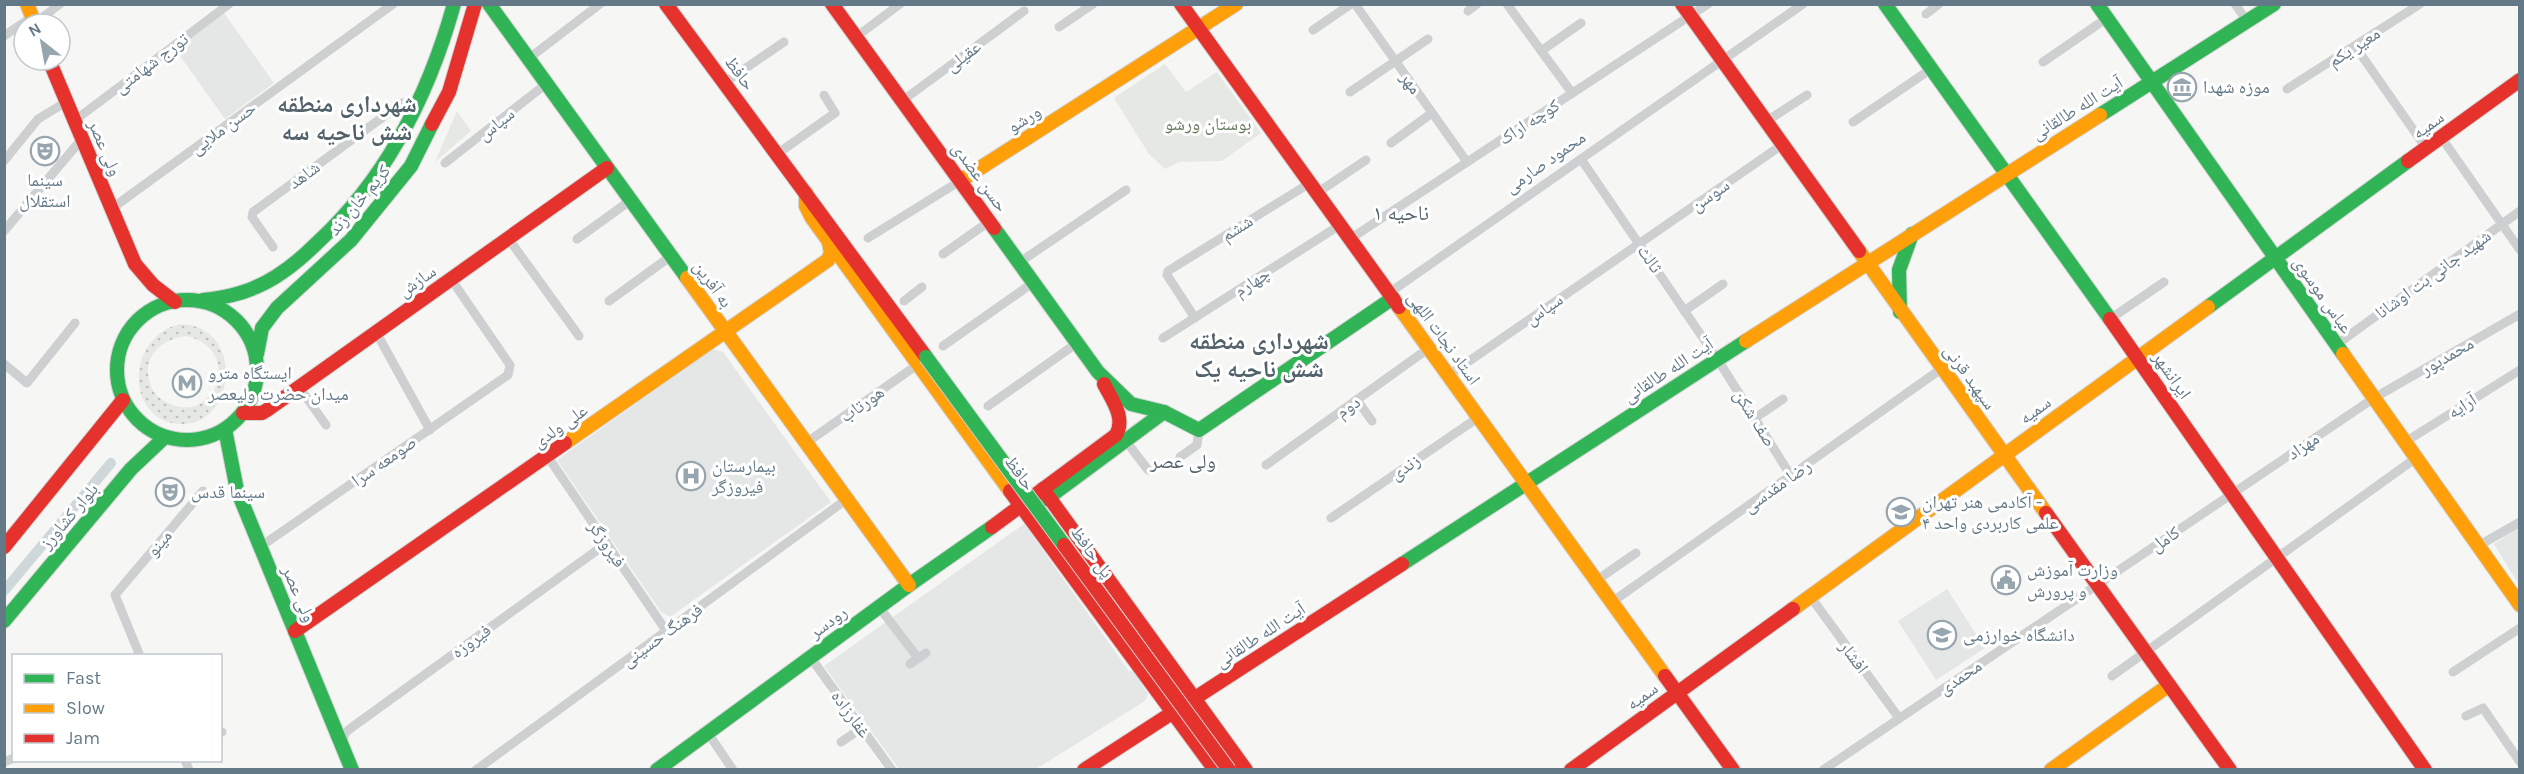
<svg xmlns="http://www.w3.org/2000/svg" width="2524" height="774" font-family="Karla,'Noto Naskh Arabic',sans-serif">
  <defs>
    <pattern id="grass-dots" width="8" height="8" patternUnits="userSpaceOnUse" patternTransform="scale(1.5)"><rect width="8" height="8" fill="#e6e9e3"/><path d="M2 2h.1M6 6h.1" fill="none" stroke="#bec2be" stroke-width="1.8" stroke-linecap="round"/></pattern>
  </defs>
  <rect width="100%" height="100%" fill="#f6f6f5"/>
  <g fill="#e5e6e6">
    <polygon points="224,13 274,83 225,119 175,49"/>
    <polygon points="713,349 723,352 831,502 670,617 661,612 557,460"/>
    <polygon points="1024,524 1129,671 1133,671 1148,694 1145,701 1036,769 899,769 824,666"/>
    <polygon points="2519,527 2519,585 2494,544"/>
    <polygon points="1947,589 1985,648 1936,680 1898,621"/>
  </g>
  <path fill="url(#grass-dots)" fill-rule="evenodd" d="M 180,324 C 245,325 237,426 181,424 C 125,422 125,337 180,324 ZM 187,336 C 245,351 215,426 168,403 C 159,399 152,391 150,383 C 141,356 163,338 187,336 Z"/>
  <g fill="#e6e9e3">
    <polygon points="1165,64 1186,92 1217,72 1261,133 1222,161 1179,162 1165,169 1149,154 1114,98"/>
    <polygon points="457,111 471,131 435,162"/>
  </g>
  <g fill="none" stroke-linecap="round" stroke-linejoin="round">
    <polyline stroke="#ced7da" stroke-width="10" points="4,591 111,463"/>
    <g stroke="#d2d4d4" stroke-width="16">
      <g id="fast">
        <polyline points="489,4 687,278"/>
        <polyline points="1885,4 2110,319"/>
        <polyline points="2097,4 2343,354"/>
        <polyline points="2100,115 2274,4"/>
        <polyline points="994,228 1098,372 1131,404 1164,412 1199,430 1393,298"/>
        <path d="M 203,300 C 221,298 239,295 256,287 C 280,277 300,260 318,242 C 388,177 429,94 454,4"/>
        <circle cx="187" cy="370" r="70"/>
        <polyline points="2208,307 2408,161"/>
        <polyline points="1900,312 1899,270 1912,234"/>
        <polyline points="257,354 262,328 277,308 351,240 411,166 432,124"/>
        <polyline points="225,429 237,490 352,770"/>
        <polyline points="1042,500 1048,498 1164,412"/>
        <polyline points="1402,564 1746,341"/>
        <polyline points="4,621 131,469 165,437"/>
        <polyline points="657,770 909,585 992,527"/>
      </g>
    </g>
    <g stroke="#d2d4d4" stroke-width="16">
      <g id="slow">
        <polyline points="27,4 35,24"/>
        <polyline points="960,181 1236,4"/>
        <polyline points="806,193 806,206 812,218 1010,491"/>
        <polyline points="1859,251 2046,513"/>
        <polyline points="687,278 909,585"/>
        <polyline points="1399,307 1665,676"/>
        <polyline points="1746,341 2100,115"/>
        <polyline points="2343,354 2520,605"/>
        <polyline points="565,443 828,260 831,253 829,242"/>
        <polyline points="1793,609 2208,307"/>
        <polyline points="2051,770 2169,685"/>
      </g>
    </g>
    <g stroke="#d2d4d4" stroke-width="16">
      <g id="jam">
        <polyline points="666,4 926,357"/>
        <polyline points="832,4 994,228"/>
        <polyline points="1181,4 1399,307"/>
        <polyline points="1682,4 1859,251"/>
        <polyline points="49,60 135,264 153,285 175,302"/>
        <polyline points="432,124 449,92 475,4"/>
        <polyline points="2408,161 2520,80"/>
        <polyline points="2110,319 2425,770"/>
        <polyline points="243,413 262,413 267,410 607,168"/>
        <polyline points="1043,489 1246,770"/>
        <polyline points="1010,491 1215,770"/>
        <polyline points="2046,513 2230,770"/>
        <path d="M 992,527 L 1116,435 C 1126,418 1112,400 1104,384"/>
        <polyline points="4,547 123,400"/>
        <polyline points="295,631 565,443"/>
        <polyline points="1665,676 1733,770"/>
        <polyline points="1084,770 1402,564"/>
        <polyline points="1571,770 1793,609"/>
      </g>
    </g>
    <g stroke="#cecfd0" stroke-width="9">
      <polyline points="1355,4 1467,162"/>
      <polyline points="1507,4 1572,93"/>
      <polyline points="2235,4 2247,21"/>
      <polyline points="1468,11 1477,4"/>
      <polyline points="1926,14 1939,4"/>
      <polyline points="35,23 60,4"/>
      <polyline points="1059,27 1093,4"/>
      <polyline points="1313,30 1351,4"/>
      <polyline points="4,36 32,17"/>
      <polyline points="856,37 900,4"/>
      <polyline points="2355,46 2426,148"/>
      <polyline points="1541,51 1581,23"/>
      <polyline points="528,59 600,4"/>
      <polyline points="2043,62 2107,18"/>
      <polyline points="724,83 784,42"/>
      <polyline points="2287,89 2420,4"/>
      <polyline points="1350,92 1428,39"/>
      <polyline points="902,101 1024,11"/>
      <polyline points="74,121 229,4"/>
      <polyline points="1765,122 1807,95"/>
      <polyline points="1853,122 1931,69"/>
      <polyline points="2441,137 2520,250"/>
      <polyline points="1391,143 1432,113"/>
      <polyline points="777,154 835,113 824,95"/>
      <polyline points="1581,159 1718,360 1791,476"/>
      <polyline points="4,161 38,119 66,102"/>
      <polyline points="445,163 546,84"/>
      <polyline points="1317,193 1366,160"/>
      <polyline points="111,209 393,4"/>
      <polyline points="4,231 81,140"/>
      <polyline points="508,238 579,336"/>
      <polyline points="868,238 960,181"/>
      <polyline points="577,239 631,200"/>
      <polyline points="1350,239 1708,4"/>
      <polyline points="273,247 252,217 253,212 402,103 421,102"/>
      <polyline points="943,254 990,221"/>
      <polyline points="1020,262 1126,190"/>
      <polyline points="1389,293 1803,4"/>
      <polyline points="609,301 671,256"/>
      <polyline points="904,301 922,287"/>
      <polyline points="1684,311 1723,284"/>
      <polyline points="1195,318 1169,278 1167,275 1168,271 1310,183"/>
      <polyline points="2110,319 2164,282"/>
      <polyline points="376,332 430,430"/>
      <polyline points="1163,338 1340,225"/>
      <polyline points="2336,345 2520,211"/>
      <polyline points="943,346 1034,282"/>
      <polyline points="4,364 27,383 75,323"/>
      <polyline points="1449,375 1782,145"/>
      <polyline points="299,387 326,425"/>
      <polyline points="1357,400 1372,421"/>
      <polyline points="988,406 1077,343"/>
      <polyline points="1755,418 1783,399"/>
      <polyline points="1126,441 1148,470"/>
      <polyline points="2405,442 2520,370"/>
      <polyline points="806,443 917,365"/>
      <polyline points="548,457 667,632"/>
      <polyline points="1180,457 1197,445 1199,430"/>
      <polyline points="1266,465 1429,348"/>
      <polyline points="1331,518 1479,417"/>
      <polyline points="2478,546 2520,522"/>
      <polyline points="260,547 508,375 510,365 451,279"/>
      <polyline points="1597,580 1636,553"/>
      <polyline points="1810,596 1899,718"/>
      <polyline points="1612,602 1941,369"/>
      <polyline points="879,607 918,658"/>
      <polyline points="140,656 115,595 203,491"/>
      <polyline points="811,658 892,770"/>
      <polyline points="910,664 926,653"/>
      <polyline points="2453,672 2520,628"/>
      <polyline points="2112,676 2416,458"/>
      <polyline points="2466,716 2483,708 2520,762"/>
      <polyline points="220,733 222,732"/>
      <polyline points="708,733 733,770"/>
      <polyline points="841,742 862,728"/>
      <polyline points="342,744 345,733 351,728 607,543"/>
      <polyline points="185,760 189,770"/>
      <polyline points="4,762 14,758"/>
      <polyline points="476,770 847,499"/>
      <polyline points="1823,770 2374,398 2520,314"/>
    </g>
    <use href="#fast" stroke="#30b455" stroke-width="14"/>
    <use href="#slow" stroke="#ff9f0a" stroke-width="14"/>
    <use href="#jam" stroke="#e5322d" stroke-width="14"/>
    <g stroke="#d3d4d4" stroke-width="16" stroke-linecap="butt">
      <polyline id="fast-bridge" points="926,357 1064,545"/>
    </g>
    <g stroke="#d3d4d4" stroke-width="16" stroke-linecap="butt">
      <polyline id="jam-bridge" points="1064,545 1229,770"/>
    </g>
    <use href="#fast-bridge" stroke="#30b455" stroke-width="14"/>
    <use href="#jam-bridge" stroke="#e5322d" stroke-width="14"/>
  </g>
  <defs>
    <g id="museum-ring" transform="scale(1.5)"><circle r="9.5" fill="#fff" stroke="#97a5ae" stroke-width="1.5"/><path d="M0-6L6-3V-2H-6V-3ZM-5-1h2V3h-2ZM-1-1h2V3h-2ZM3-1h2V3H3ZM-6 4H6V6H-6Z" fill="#97a5ae"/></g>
    <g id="theatre-ring" transform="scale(1.5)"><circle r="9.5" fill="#fff" stroke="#97a5ae" stroke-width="1.5"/><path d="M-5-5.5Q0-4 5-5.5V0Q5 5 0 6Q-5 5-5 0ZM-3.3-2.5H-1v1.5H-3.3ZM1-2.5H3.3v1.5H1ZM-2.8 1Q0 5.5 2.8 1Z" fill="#97a5ae"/></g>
    <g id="metro-ring" transform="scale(1.5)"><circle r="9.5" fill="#fff" stroke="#97a5ae" stroke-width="1.5"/><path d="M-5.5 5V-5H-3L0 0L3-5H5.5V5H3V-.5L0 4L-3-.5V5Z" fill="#97a5ae"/></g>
    <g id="hospital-ring" transform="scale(1.5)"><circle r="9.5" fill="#fff" stroke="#97a5ae" stroke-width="1.5"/><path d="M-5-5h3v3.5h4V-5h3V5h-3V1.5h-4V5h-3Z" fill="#97a5ae"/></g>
    <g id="university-ring" transform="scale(1.5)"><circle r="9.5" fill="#fff" stroke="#97a5ae" stroke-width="1.5"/><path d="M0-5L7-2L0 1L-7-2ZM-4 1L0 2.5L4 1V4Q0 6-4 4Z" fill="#97a5ae"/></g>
    <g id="civic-ring" transform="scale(1.5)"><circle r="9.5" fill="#fff" stroke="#97a5ae" stroke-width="1.5"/><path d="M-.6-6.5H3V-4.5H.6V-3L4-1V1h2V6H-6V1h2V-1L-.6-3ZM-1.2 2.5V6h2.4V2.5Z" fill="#97a5ae"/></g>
  </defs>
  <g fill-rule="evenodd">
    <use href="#museum-ring" x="2182" y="87"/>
    <use href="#theatre-ring" x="45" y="151"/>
    <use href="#metro-ring" x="187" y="383"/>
    <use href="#hospital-ring" x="691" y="476"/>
    <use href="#theatre-ring" x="170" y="492"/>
    <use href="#university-ring" x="1901" y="512"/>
    <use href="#civic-ring" x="2006" y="580"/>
    <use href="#university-ring" x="1942" y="635"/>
  </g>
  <g text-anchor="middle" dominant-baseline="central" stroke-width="6" stroke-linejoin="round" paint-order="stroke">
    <g font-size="18" fill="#647987" stroke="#fff">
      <text transform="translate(2354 47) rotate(-33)">معیر یکم</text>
      <text transform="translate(963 56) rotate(-37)">عقیلی</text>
      <text transform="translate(151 63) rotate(-37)">تورج شهامتی</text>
      <text transform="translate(740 73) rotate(53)">حافظ</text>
      <text transform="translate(1411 83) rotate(55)">مهر</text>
      <text transform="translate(2077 108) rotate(-32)">آیت الله طالقانی</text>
      <text transform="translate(1024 119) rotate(-32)">ورشو</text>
      <text transform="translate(1529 122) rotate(-33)">کوچه اراک</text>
      <text transform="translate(496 124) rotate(-38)">سپاس</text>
      <text transform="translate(2428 125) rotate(-36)">سمیه</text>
      <text transform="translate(223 128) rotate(-36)">حسن ملایی</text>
      <text transform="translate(105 148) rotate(67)">ولی عصر</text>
      <text transform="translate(1545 162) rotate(-35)">محمود صارمی</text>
      <text transform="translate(304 175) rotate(-36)">شاهد</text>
      <text transform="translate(980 177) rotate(54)">حسن عضدی</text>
      <text transform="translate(1710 195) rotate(-35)">سوسن</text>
      <text transform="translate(359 200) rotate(-50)">کریم خان زند</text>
      <text transform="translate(1237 228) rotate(-32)">ششم</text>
      <text transform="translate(1650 259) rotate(56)">ثالث</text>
      <text transform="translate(2433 274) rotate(-36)">شهید جانی بت اوشانا</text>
      <text transform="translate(417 281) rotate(-35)">سازش</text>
      <text transform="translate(1252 282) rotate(-33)">چهارم</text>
      <text transform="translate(713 284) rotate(54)">به آفرین</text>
      <text transform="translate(2323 295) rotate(55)">عباس موسوی</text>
      <text transform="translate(1544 309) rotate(-35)">سپاس</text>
      <text transform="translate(1444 338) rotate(54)">استاد نجات اللهی</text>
      <text transform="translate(2447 356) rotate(-30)">محمدپور</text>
      <text transform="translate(1668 370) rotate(-33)">آیت الله طالقانی</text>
      <text transform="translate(2172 375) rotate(55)">ایرانشهر</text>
      <text transform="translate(1970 377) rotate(54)">سپهبد قرنی</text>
      <text transform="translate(862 404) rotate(-35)">هورتاب</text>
      <text transform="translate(2462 406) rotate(-32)">آرایه</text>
      <text transform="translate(1348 407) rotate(-35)">دوم</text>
      <text transform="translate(2035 410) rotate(-36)">سمیه</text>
      <text transform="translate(1755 418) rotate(58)">صف شکن</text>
      <text transform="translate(560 426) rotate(-35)">علی ولدی</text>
      <text transform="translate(2303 446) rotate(-34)">مهزاد</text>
      <text transform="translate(384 461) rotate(-35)">صومعه سرا</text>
      <text transform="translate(1405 467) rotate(-34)">زندی</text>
      <text transform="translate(1020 473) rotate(54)">حافظ</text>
      <text transform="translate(1777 486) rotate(-35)">رضا مقدسی</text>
      <text transform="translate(69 516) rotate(-50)">بلوار کشاورز</text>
      <text transform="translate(2165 539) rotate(-34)">کامل</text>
      <text transform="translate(159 543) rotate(-50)">مینو</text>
      <text transform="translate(607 544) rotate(56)">فیروزگر</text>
      <text transform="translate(1092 552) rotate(54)">پل حافظ</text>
      <text transform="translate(299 594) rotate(67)">ولی عصر</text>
      <text transform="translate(828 622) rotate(-36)">رودسر</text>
      <text transform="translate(662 635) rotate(-36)">فرهنگ حسینی</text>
      <text transform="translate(1260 635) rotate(-33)">آیت الله طالقانی</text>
      <text transform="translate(471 641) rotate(-36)">فیروزه</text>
      <text transform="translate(1854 657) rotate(54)">افشار</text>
      <text transform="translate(1960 677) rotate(-34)">محمدی</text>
      <text transform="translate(1642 696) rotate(-36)">سمیه</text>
      <text transform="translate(851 714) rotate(54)">غفارزاده</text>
    </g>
    <g font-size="18" fill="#647987" stroke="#fff" text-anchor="start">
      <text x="2203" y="87">موزه شهدا</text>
      <text x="45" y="180" text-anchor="middle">سینما<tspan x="45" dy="21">استقلال</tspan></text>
      <text x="208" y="373">ایستگاه مترو<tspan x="208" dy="21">میدان حضرت ولیعصر</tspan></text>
      <text x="712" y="466">بیمارستان<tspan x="712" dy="21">فیروزگر</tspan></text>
      <text x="191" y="492">سینما قدس</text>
      <text x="1922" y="502">آکادمی هنر تهران -<tspan x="1922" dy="21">علمی کاربردی واحد ۴</tspan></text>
      <text x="2027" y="570">وزارت آموزش<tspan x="2027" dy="21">و پرورش</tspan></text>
      <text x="1963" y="635">دانشگاه خوارزمی</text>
    </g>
    <g font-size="18" fill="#66795f" stroke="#fff">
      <text x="1208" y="124">بوستان ورشو</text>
    </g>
    <g font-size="20" fill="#52626b" stroke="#fff">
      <text x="1183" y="461">ولی عصر</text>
    </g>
    <g font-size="21" fill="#52626b" stroke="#fff">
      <text x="1401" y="213">ناحیه ۱</text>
    </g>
    <g font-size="24" font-weight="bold" fill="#52626b" stroke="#fff">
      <text x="347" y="104">شهرداری منطقه<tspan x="347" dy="28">شش ناحیه سه</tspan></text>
      <text x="1259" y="341">شهرداری منطقه<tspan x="1259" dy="28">شش ناحیه یک</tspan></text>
    </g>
  </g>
  <rect width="2524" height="774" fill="none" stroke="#647987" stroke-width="12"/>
  <rect x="12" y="654" width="210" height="108" fill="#ffffff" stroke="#c1c9cf" stroke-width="1.5"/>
  <rect x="24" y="674" width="30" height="9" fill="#30b455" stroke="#c1c9cf" stroke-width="1.5"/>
  <text x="66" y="684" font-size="18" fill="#647987">Fast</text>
  <rect x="24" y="704" width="30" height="9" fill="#ff9f0a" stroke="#c1c9cf" stroke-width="1.5"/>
  <text x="66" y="714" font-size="18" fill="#647987">Slow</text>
  <rect x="24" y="734" width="30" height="9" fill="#e5322d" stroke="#c1c9cf" stroke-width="1.5"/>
  <text x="66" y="744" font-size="18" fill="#647987">Jam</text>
  <g transform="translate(42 42) rotate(329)"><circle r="28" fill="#ffffff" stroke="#c1c9cf" stroke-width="1.5"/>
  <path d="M0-4.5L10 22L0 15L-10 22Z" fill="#97a5ae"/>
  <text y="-9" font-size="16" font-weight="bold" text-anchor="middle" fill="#647987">N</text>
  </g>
</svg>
